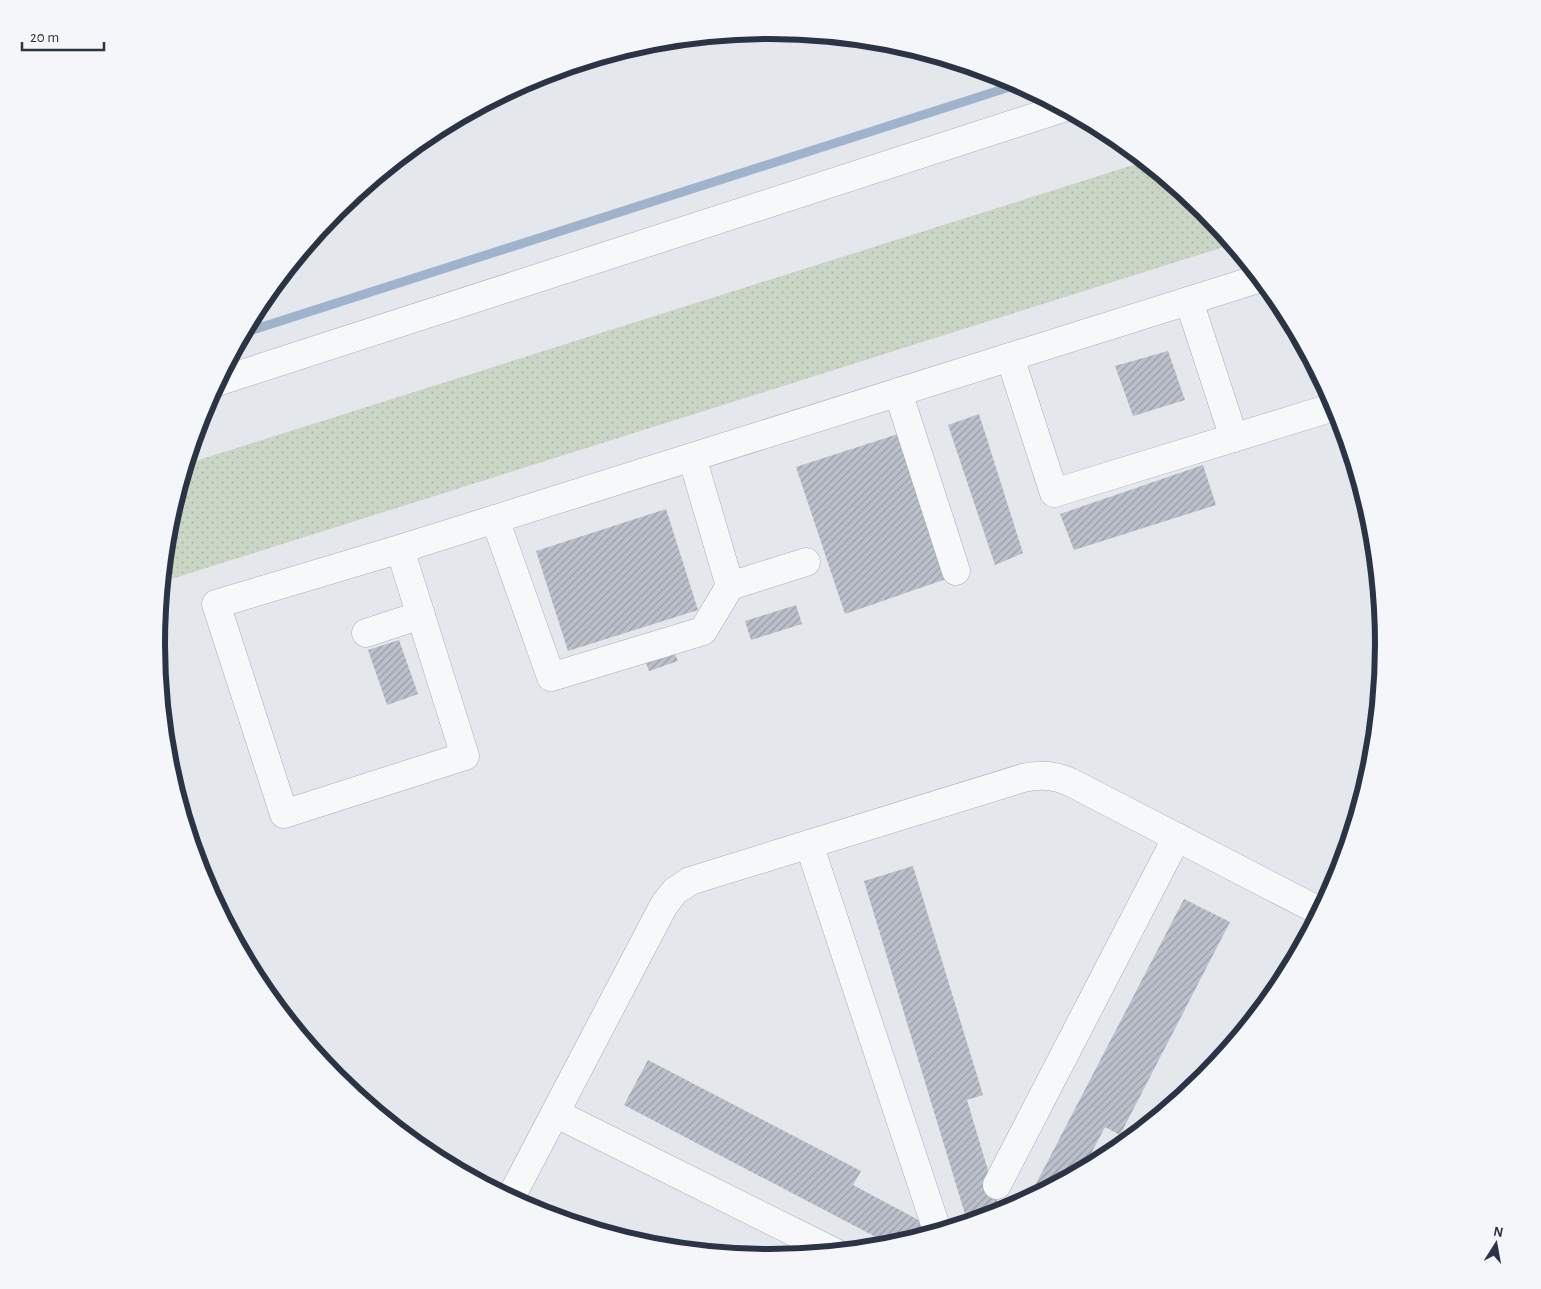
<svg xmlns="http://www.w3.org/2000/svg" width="1541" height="1289" font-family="'Alegreya Sans',sans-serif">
  <defs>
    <pattern id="grass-dots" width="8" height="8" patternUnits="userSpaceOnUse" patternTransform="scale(1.25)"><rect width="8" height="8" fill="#c9d6c5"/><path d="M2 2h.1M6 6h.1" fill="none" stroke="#adb8ab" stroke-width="1.8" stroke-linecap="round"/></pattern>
    <pattern id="building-hatch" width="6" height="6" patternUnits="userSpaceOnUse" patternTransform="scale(1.25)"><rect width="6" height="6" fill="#bbc0ca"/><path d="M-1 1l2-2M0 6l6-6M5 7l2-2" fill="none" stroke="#989da6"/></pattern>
  </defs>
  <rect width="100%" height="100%" fill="#e4e7ec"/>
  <polygon fill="url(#grass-dots)" points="1146,161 1205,210 1233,244 162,582 168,524 186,464"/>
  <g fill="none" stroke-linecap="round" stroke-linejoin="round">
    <polyline stroke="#9fb4cc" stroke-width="9" points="243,333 1019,84"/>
  </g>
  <g fill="url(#building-hatch)">
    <polygon points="1168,351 1185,400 1133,416 1115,366"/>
    <polygon points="979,414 1023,553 995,565 948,425"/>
    <polygon points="898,434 946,579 845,614 796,467"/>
    <polygon points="1203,465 1216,505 1074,550 1060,514"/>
    <polygon points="666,509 698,610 568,651 536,551"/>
    <polygon points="796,605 802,624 751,640 745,621"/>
    <polygon points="399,640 418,694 387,705 368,650"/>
    <polygon points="673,650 678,661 649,671 645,660"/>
    <polygon points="913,866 983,1095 967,1100 1001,1214 968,1224 864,881"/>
    <polygon points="1184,899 1230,922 1120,1135 1105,1127 1082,1171 1027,1201"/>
    <polygon points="648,1060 861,1171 853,1185 941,1232 893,1246 624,1105"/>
  </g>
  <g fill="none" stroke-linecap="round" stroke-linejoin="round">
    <g stroke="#a9aeb7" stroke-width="29">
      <g id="minor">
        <polyline points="1189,301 1234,438"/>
        <polyline points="1010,357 1054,493 1337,406"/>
        <polyline points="217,382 1063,108"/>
        <polyline points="898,392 956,571"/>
        <polyline points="692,457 730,586 806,562"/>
        <polyline points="495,519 551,677 703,631 730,586"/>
        <polyline points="400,549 465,756 284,814 216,604 400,549 1261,278"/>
        <polyline points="366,633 421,615"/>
        <polyline points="809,844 938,1233"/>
        <polyline points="555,1113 836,1253"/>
        <polyline points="997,1185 1177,837"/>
        <path d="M 510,1199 L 664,905 L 675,891 L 690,881 L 1023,778 C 1041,774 1055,775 1072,783 L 1321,912"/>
      </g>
    </g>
    <use href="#minor" stroke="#f7f8fa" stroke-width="28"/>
  </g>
  <path d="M0 0H1541V1289H0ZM165 644a605 605 0 1 1 1210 0a605 605 0 1 1-1210 0Z" fill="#f4f6f9" fill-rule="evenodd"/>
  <path fill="none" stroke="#2b3445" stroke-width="6" d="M165 644a605 605 0 1 1 1210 0a605 605 0 1 1-1210 0Z"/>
  <g transform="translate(1496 1244) rotate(11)" stroke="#f4f6f9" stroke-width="4" paint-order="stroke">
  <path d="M0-4L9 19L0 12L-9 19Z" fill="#2b3445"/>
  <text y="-8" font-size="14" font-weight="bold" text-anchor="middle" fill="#2b3445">N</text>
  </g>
  <path d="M22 42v8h82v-8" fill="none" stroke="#2b3445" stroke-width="2.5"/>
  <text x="30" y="42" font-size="15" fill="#2b3445" stroke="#f4f6f9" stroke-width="4" paint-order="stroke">20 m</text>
</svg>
